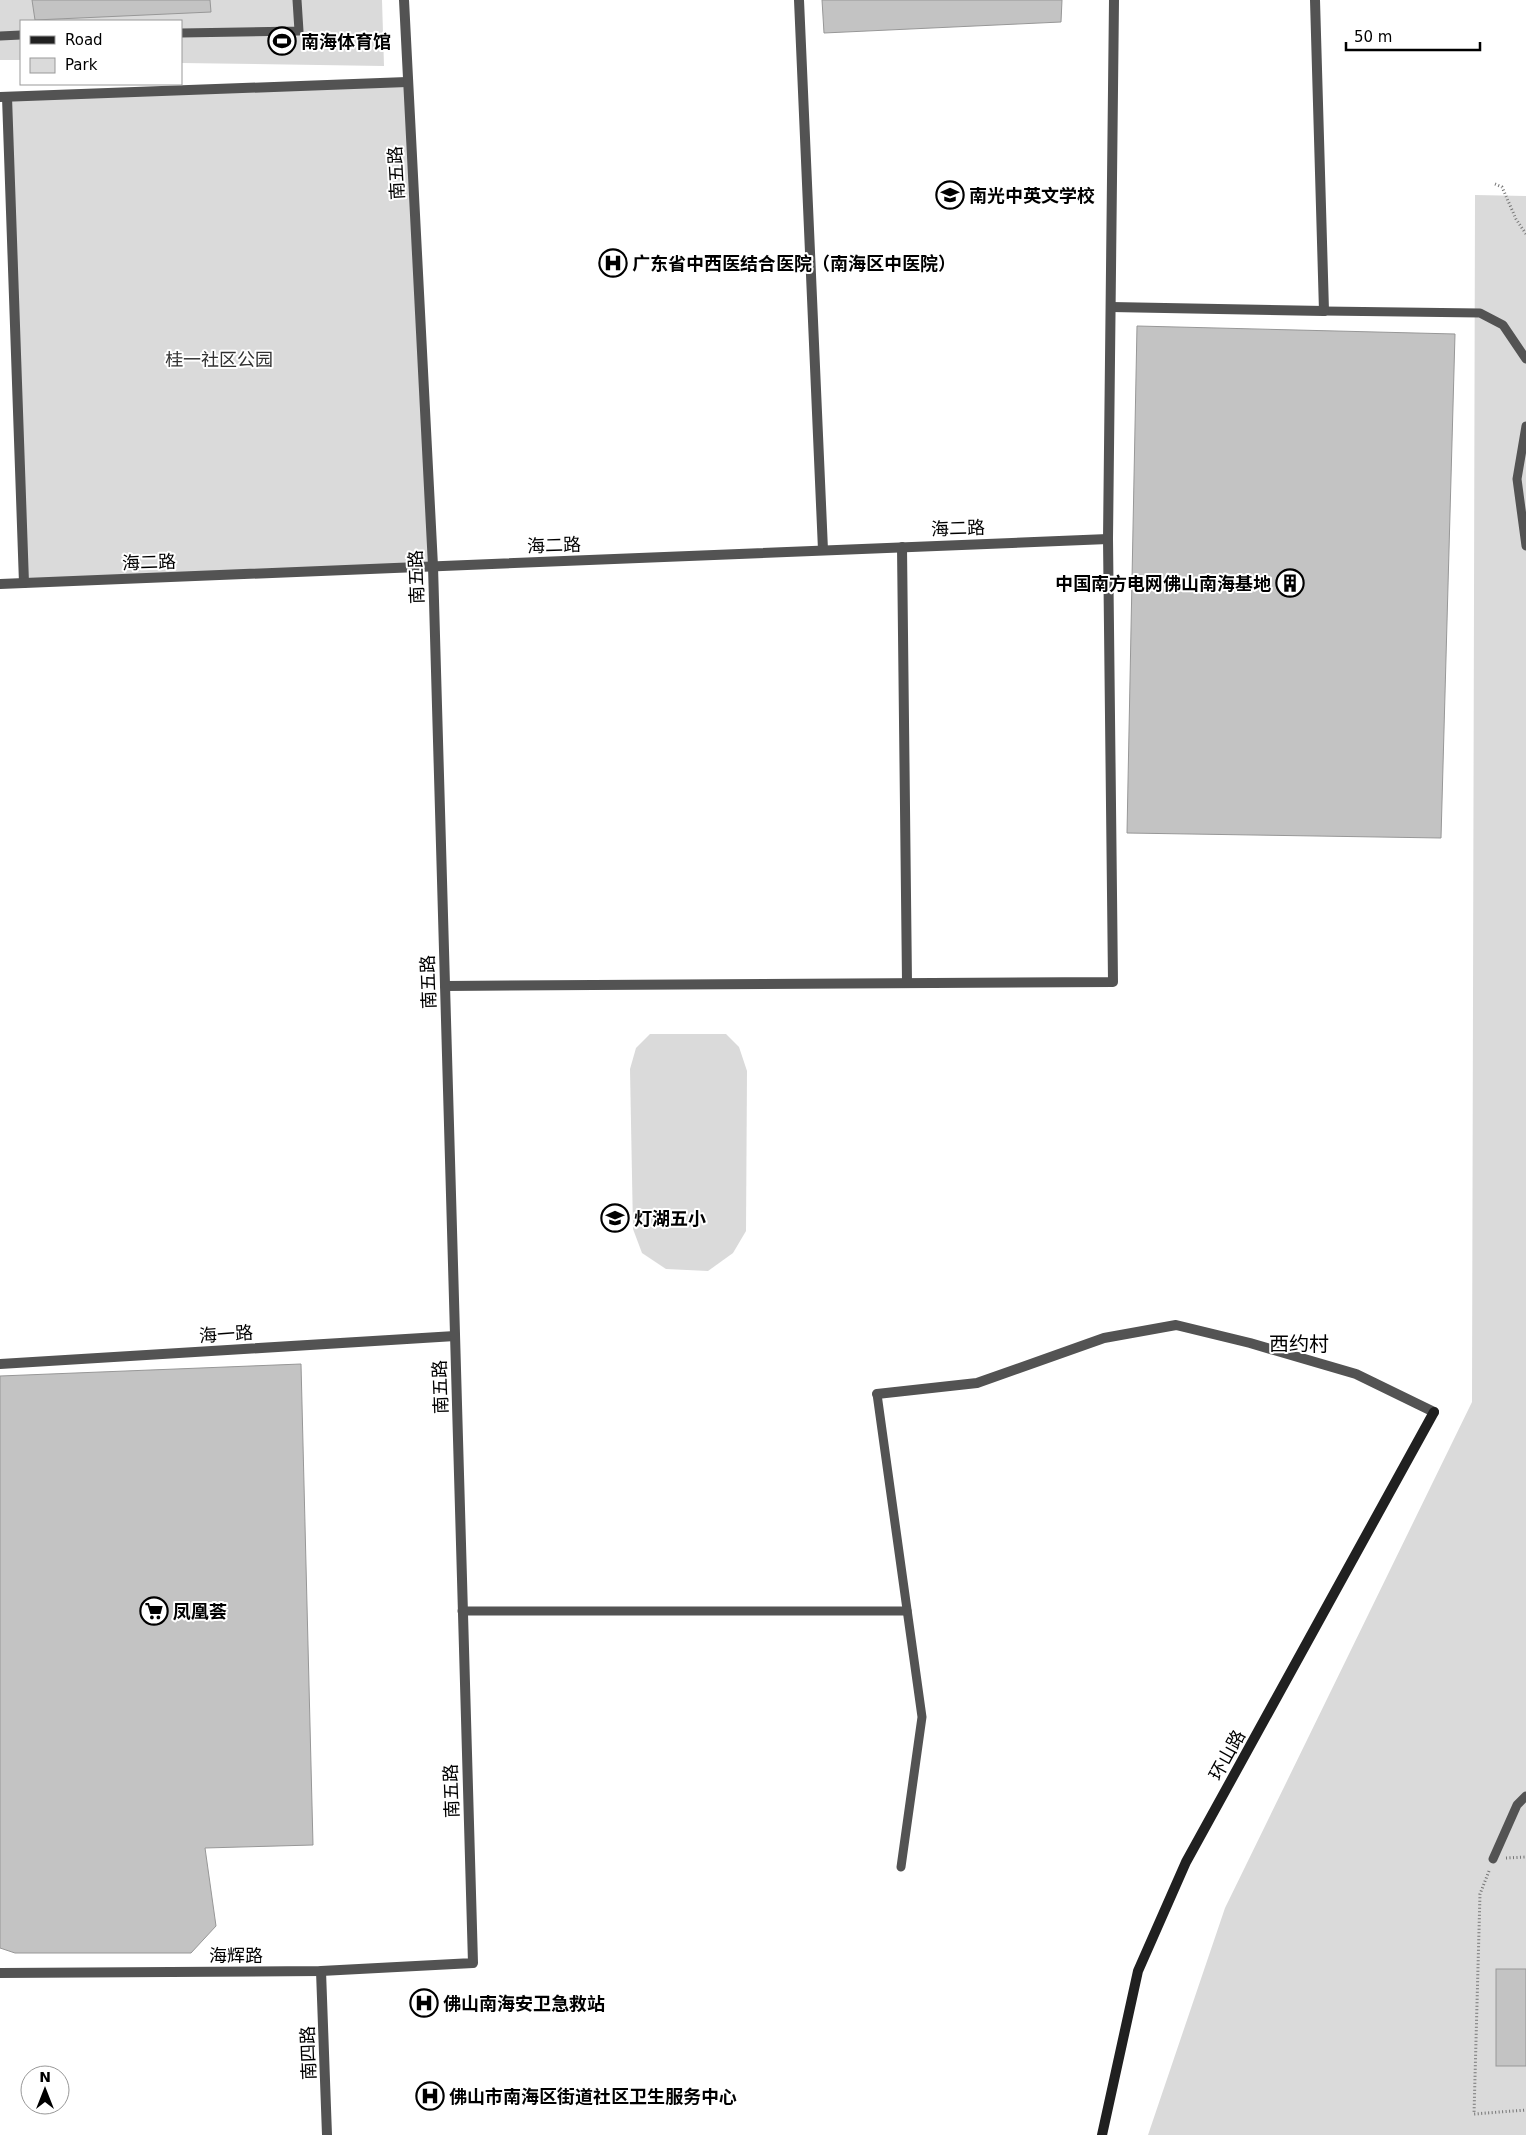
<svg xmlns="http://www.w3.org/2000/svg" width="1526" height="2135" font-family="'DejaVu Sans','Noto Sans SC',sans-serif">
  <rect width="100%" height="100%" fill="#fff"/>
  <g fill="#dadada">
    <polygon points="0,0 382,0 384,66 181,63 181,21 21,21 21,60 0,60"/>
    <polygon points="407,82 433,566 24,583 7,97"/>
    <polygon points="1475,195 1526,196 1526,2135 1148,2135 1225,1908 1472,1402"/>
    <polygon points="650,1034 726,1034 739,1047 747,1071 746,1231 733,1253 708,1271 666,1269 642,1253 633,1229 630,1069 636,1048"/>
  </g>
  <g fill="#c3c3c3" stroke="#979797">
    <polygon points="32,0 210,0 211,12 35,20"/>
    <polygon points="822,0 1062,0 1061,22 824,33"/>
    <polygon points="1137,326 1455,334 1441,838 1127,833"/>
    <polygon points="301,1364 313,1845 205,1848 216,1926 191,1953 15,1953 0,1948 0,1376"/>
    <rect x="1496" y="1969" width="30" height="97"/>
  </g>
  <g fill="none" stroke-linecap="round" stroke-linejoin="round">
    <g stroke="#757575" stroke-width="3" stroke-dasharray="1 2.5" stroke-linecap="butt">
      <polyline points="1495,184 1502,187 1516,219 1526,234"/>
      <polyline points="1506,1858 1526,1857"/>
      <polyline points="1489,1871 1480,1894 1474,2114 1526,2110"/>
    </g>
    <g stroke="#535353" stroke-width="9">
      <polyline points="181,33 299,31 297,0"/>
      <polyline points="0,36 21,35"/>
      <polyline points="1324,311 1480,313 1503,325 1526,359"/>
      <polyline points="1526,426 1517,479 1526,546"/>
      <polyline points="877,1394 922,1717 901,1867"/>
      <polyline points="462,1611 907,1611"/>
      <polyline points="1493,1859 1517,1805 1526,1796"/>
    </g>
    <g stroke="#535353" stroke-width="10">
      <polyline points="799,0 823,550"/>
      <polyline points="1315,0 1324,311"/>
      <polyline points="7,97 24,583"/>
      <polyline points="902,547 907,982"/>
      <polyline points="877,1394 977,1383 1104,1338 1176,1325 1250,1343 1356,1374 1434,1412"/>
    </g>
    <g stroke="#535353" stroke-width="10">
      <polyline points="0,97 407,82"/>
      <polyline points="1111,307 1324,311"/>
      <polyline points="0,584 1108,539"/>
      <polyline points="445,986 1113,982 1108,539 1114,0"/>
      <polyline points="0,1364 455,1336"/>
      <polyline points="321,1971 327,2135"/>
      <polyline points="0,1973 321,1971 473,1963 433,566 404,0"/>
    </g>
    <polyline stroke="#202020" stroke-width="10" points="1102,2135 1138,1971 1186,1862 1434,1412"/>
  </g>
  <defs>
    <g id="stadium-ring" transform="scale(1.4375)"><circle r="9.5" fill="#fff" stroke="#000" stroke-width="1.5"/><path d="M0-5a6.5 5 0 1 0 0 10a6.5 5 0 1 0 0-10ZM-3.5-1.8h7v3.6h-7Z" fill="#000"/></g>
    <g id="school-ring" transform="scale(1.4375)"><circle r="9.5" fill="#fff" stroke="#000" stroke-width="1.5"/><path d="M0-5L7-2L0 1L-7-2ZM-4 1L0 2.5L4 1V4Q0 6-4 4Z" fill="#000"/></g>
    <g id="hospital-ring" transform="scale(1.4375)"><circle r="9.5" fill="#fff" stroke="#000" stroke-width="1.5"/><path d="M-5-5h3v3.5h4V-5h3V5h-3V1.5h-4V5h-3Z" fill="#000"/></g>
    <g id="building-ring" transform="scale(1.4375)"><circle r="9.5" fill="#fff" stroke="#000" stroke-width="1.5"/><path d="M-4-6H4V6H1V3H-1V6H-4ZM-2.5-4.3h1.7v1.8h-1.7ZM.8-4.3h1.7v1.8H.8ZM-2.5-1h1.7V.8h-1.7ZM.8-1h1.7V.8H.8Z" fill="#000"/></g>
    <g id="supermarket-ring" transform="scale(1.4375)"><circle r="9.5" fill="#fff" stroke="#000" stroke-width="1.5"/><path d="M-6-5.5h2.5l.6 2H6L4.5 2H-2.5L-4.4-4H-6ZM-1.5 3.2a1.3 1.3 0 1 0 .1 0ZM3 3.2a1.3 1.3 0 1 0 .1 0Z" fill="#000"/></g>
  </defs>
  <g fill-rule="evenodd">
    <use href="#stadium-ring" x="282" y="41"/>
    <use href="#school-ring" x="950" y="195"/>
    <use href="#hospital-ring" x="613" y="263"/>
    <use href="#building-ring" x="1290" y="583"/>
    <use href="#school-ring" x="615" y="1218"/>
    <use href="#supermarket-ring" x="154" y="1611"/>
    <use href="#hospital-ring" x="424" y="2003"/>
    <use href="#hospital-ring" x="430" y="2096"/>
  </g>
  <g text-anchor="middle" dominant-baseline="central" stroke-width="4" stroke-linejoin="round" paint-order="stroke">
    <g font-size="18" font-weight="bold" fill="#000" stroke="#fff" text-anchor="start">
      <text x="301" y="41">南海体育馆</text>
      <text x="969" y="195">南光中英文学校</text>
      <text x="632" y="263">广东省中西医结合医院（南海区中医院）</text>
      <text x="1271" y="583" text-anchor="end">中国南方电网佛山南海基地</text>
      <text x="634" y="1218">灯湖五小</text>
      <text x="173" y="1611">凤凰荟</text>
      <text x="443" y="2003">佛山南海安卫急救站</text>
      <text x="449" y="2096">佛山市南海区街道社区卫生服务中心</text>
    </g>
    <g font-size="18" fill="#000" stroke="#fff">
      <text transform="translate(396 173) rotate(-93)">南五路</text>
      <text transform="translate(958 528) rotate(-2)">海二路</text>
      <text transform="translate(554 545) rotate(-2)">海二路</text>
      <text transform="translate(149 562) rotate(-2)">海二路</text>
      <text transform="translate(416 577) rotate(-92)">南五路</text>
      <text transform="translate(428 982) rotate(-92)">南五路</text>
      <text transform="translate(226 1334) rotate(-4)">海一路</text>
      <text transform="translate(440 1387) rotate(-92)">南五路</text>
      <text transform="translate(1227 1755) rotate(-61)">环山路</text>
      <text transform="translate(451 1791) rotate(-92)">南五路</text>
      <text x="236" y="1955">海辉路</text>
      <text transform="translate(308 2053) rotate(-92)">南四路</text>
    </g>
    <g font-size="18" fill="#313131" stroke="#fff">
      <text x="219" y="359">桂一社区公园</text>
    </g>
    <g font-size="20" fill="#000" stroke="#fff">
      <text x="1299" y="1344">西约村</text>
    </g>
  </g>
  <rect x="20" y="20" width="162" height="65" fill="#ffffff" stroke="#999999"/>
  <rect x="30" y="36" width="25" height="8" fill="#202020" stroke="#999999"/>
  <text x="65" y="45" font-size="15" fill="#000000">Road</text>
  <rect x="30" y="58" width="25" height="15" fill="#dadada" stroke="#999999"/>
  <text x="65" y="70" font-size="15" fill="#000000">Park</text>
  <g transform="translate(45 2090)"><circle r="24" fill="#ffffff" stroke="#999999"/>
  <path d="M0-4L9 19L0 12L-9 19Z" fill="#000000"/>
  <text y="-8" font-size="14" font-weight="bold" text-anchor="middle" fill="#000000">N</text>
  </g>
  <path d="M1346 42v8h134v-8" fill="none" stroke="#000000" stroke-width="2.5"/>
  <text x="1354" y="42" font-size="15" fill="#000000" stroke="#ffffff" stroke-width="4" paint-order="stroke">50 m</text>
</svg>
